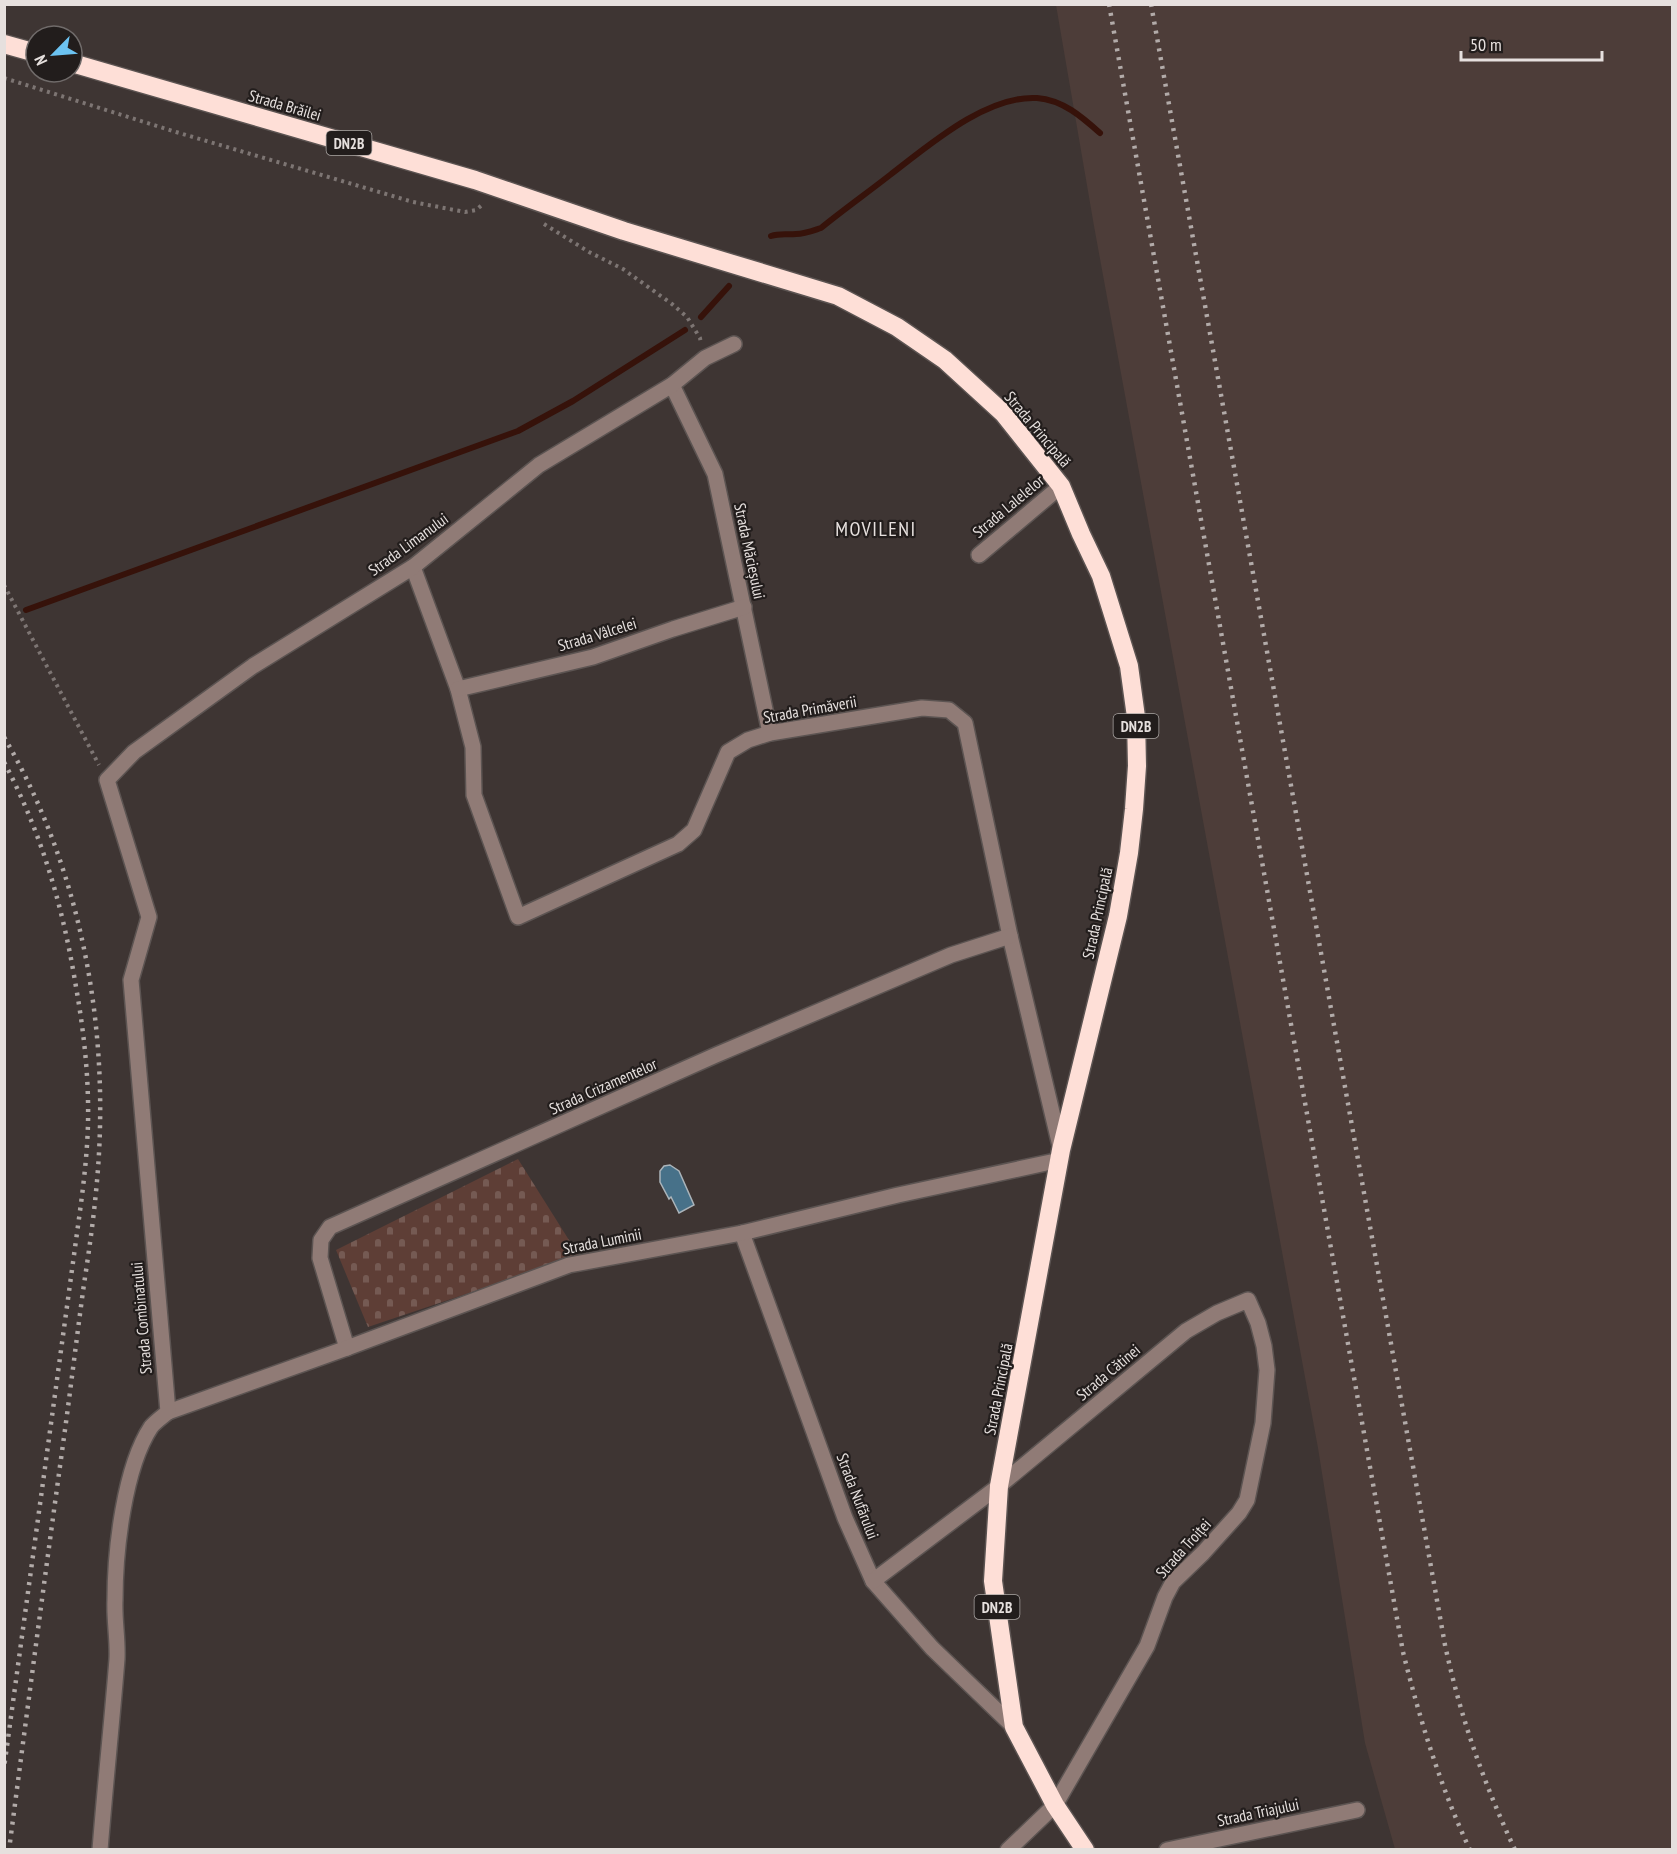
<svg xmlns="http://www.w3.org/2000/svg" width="1677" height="1854" font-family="'PT Sans Narrow',sans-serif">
  <defs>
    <pattern id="cemetery-stones" width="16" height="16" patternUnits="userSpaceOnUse" patternTransform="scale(1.5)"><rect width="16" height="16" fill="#5e3e36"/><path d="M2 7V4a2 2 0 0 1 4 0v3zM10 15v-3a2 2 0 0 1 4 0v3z" fill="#755a53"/></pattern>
  </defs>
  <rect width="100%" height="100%" fill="#3e3533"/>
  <polygon fill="#4d3d39" points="1056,5 1672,5 1672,1849 1395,1849 1365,1743 1318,1448 1094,226"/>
  <polygon fill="url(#cemetery-stones)" points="518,1159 579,1256 368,1327 336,1250"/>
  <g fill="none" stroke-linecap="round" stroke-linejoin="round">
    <g stroke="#36120a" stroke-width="6">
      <path d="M 771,236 C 780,233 787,235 796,234 C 805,234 812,231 821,228 C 843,210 867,193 890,175 C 928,146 986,95 1037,98 C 1063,100 1082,117 1100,133"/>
      <polyline points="701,317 729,286"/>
      <polyline points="26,610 518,431 573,401 685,330"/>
    </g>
  </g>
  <polygon fill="#477189" stroke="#abb4ba" stroke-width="1.5" points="670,1165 679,1171 694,1205 679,1213 671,1197 669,1199 660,1182 660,1171 664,1166"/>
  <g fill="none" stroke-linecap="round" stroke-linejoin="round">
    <g stroke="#5c5452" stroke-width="18">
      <g id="minor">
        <polyline points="672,385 715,474 770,733"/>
        <polyline points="979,555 1061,486"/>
        <polyline points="413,567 458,689 473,747 474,795 518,917 678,844 694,830 728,752 748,740 770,733 922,708 949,710 965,723 1010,936 1061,1150"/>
        <polyline points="458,689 593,657 673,629 744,607"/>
        <polyline points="742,1233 845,1518 873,1581 932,1648 1014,1727"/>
        <polyline points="347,1348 320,1258 321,1240 330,1227 716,1055 951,955 1010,936"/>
        <polyline points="168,1412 347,1348 569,1265 742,1233 898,1195 1060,1160"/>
        <polyline points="873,1581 999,1486 1186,1331 1217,1313 1248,1300 1258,1323 1264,1346 1267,1370 1263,1423 1247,1500 1239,1513 1203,1553 1173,1582 1165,1597 1147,1646 1055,1805 1008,1850"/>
        <path d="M 100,1850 C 105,1786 112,1722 117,1659 C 118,1639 114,1620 115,1600 C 115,1551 124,1468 151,1427 C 155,1422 162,1417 168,1412 L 131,980 L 149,917 L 107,780 L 134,752 L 253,666 L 413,567 L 539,465 L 672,385 L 705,358 L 734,344"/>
        <polyline points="1167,1850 1357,1810"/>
      </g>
    </g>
    <g stroke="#5c5452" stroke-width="21">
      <g id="highway">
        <polyline points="4,44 36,53"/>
        <polyline points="72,63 475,180 624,231 838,296 897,327 945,360 1003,413 1061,486 1081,534 1101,576 1129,666 1136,717 1137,766 1134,809 1129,853 1118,916 1061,1150 999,1486 993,1581 1014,1727 1055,1805 1085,1850"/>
      </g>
    </g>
    <g stroke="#7d7573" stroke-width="4" stroke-dasharray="3 4.5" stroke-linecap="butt">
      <polyline points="4,78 176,132 413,202 465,212 476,210 482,205"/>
      <polyline points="544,224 589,252 623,269 672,304 687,317 700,338 701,344"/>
      <polyline points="4,585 99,765"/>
    </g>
    <use href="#minor" stroke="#907b76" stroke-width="15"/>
    <use href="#highway" stroke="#fedfd7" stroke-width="18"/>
    <g stroke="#b2aba9" stroke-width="4.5" stroke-dasharray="3 6" stroke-linecap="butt">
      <path d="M 1109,4 L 1403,1652 C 1420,1720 1440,1786 1470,1850"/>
      <path d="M 1151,4 L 1445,1645 C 1461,1719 1483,1781 1515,1850"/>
      <path d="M 4,737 C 72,853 103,992 100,1126 C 99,1179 92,1232 84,1284 C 77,1335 71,1386 64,1437 C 45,1575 27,1712 9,1850"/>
      <path d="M 4,762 C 42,834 63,907 76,987 C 84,1032 89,1078 88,1124 C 87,1160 82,1197 77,1233 L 4,1768"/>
    </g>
  </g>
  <g text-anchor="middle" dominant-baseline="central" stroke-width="4.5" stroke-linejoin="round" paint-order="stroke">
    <g fill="#221d1c" stroke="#aba6a4" stroke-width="1.5">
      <rect x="326.5" y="131" width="45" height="24" rx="4.5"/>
      <rect x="1113.5" y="714" width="45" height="24" rx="4.5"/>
      <rect x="974.5" y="1595" width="45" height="24" rx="4.5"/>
    </g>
    <g font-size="15" font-weight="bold" fill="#e6e0de">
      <text x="349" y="143">DN2B</text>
      <text x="1136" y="726">DN2B</text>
      <text x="997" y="1607">DN2B</text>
    </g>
    <g font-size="16" fill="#e6e0de" stroke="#221d1c">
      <text transform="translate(285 105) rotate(16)">Strada Brăilei</text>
      <text transform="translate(1038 429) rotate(50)">Strada Principală</text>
      <text transform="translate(1008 506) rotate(-40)">Strada Lalelelor</text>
      <text transform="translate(408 544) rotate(-36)">Strada Limanului</text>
      <text transform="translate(750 551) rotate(78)">Strada Măcieșului</text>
      <text transform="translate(597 634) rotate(-17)">Strada Vâlcelei</text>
      <text transform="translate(810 709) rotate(-10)">Strada Primăverii</text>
      <text transform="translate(1097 913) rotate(-78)">Strada Principală</text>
      <text transform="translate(603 1086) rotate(-24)">Strada Crizamentelor</text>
      <text transform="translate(602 1241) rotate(-11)">Strada Luminii</text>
      <text transform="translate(141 1318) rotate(-95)">Strada Combinatului</text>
      <text transform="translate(1108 1372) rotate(-40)">Strada Cătinei</text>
      <text transform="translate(998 1389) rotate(-79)">Strada Principală</text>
      <text transform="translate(858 1496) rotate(69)">Strada Nufărului</text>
      <text transform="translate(1183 1548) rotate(-48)">Strada Troiței</text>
      <text transform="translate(1258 1812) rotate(-12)">Strada Triajului</text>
    </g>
    <g font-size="20" letter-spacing="1.5" fill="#e6e0de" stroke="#221d1c">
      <text x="876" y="529">MOVILENI</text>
    </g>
  </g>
  <rect width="1677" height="1854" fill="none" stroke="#e6e0de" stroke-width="12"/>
  <g transform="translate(54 54) rotate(245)"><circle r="28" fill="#221d1c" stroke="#706b6a" stroke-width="1.5"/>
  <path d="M0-4.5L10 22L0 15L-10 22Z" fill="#6cc3f2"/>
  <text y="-9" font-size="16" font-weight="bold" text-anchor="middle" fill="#e6e0de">N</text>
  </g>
  <path d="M1461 51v9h141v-9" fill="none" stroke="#e6e0de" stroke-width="3"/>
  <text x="1470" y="51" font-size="18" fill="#e6e0de" stroke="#221d1c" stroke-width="4.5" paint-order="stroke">50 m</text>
</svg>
